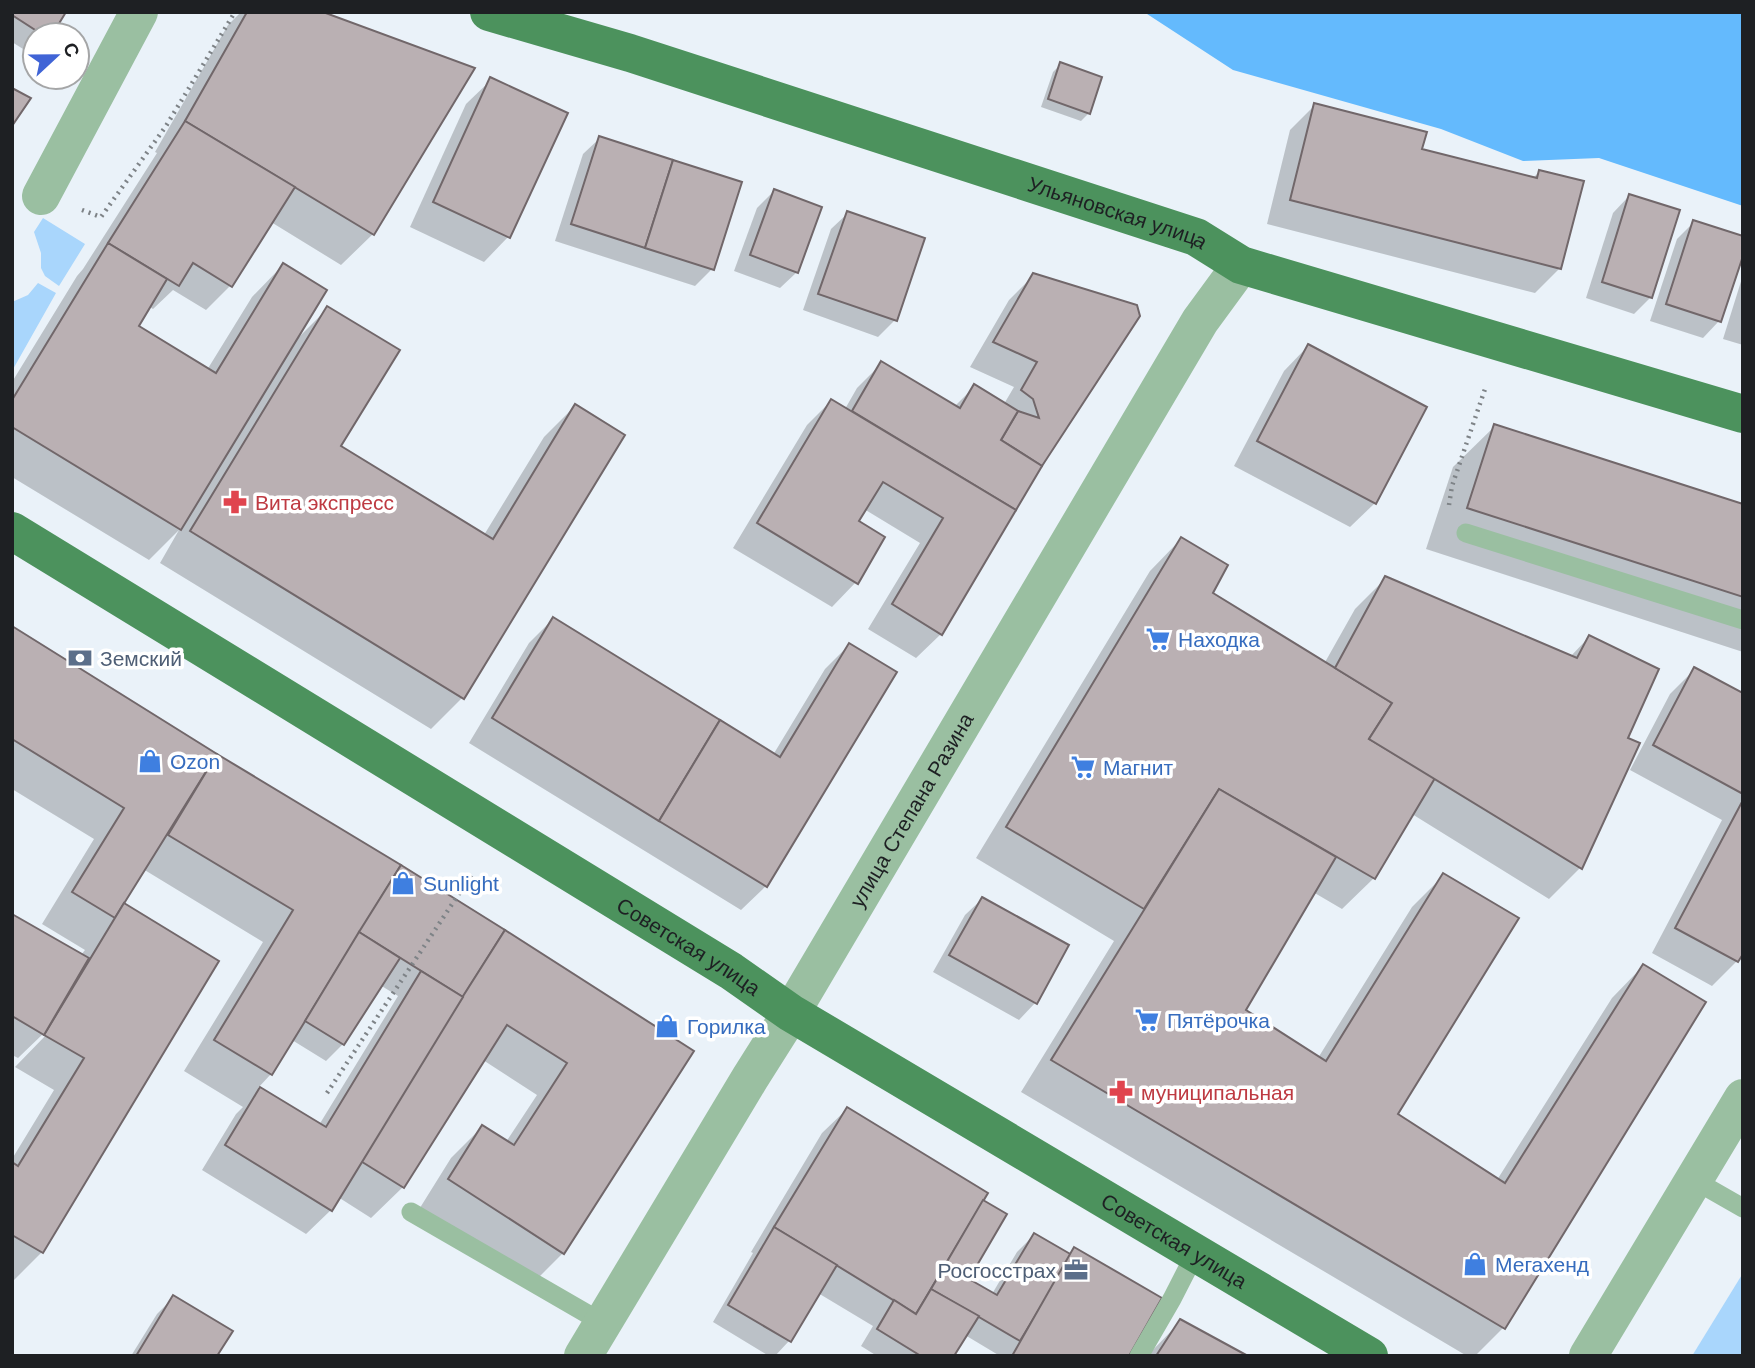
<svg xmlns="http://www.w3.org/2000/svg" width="1755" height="1368" font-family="Helvetica,sans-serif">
  <rect width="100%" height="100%" fill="#eaf2f9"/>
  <g fill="#a9d6fc">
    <polygon points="43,218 85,244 59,286 45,276 41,268 41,253 34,232"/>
    <polygon points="38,283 56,293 12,371 12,302 28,295"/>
    <polygon points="1743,1273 1743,1356 1692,1356"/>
  </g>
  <polygon fill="#64bafd" points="1144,12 1743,12 1743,206 1599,158 1523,161 1441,129 1233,70"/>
  <g fill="#0003" fill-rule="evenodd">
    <polygon points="12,12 50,35 35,35 35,51 31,54 12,42"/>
    <polygon points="241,12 318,12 373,234 341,265 271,222 231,285 206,310 173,290 153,309 148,306 136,326 207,370 252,297 283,265 296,340 328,308 339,446 484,535 544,437 575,406 622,435 462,698 431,729 160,563 179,530 149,560 12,477 12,382 77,276 83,269 157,153 155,152 228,25"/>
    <polygon points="1061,64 1089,113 1081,121 1041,107 1053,72"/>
    <polygon points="491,80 508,237 484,262 410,227 466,104"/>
    <polygon points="1315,105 1420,151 1532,179 1540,171 1560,268 1535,293 1267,224 1290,130"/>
    <polygon points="600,138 712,269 695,286 555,241 583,154"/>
    <polygon points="774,191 797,272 780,288 734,271 757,208"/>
    <polygon points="1629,196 1651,297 1634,314 1586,298 1613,213"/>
    <polygon points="848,213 895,320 878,337 803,310 831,229"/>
    <polygon points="1694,222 1719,321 1703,338 1650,321 1677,239"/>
    <polygon points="1034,275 1041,465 941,634 916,658 868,629 920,543 864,509 857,522 856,582 832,607 733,548 807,425 831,401 845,409 857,388 882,363 954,407 974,387 1004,404 1014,387 970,367 1009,300"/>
    <polygon points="1743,275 1743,345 1723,339"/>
    <polygon points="1308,346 1375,503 1350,527 1234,466 1284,371"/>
    <polygon points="1495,426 1743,506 1743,652 1426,549 1453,467"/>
    <polygon points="1181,539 1210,594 1324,664 1355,609 1386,578 1570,657 1589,637 1626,738 1580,868 1549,899 1412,814 1374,878 1342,909 1313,892 1243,1010 1318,1058 1412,907 1444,875 1396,1114 1497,1180 1612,998 1643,966 1503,1328 1475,1356 1467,1356 1021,1092 1114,941 976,858 1150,571"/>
    <polygon points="553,619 773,755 825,669 849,645 766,886 741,910 469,743 529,643"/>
    <path d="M 12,627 L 502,931 L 691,1052 L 563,1253 L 532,1284 L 418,1211 L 451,1158 L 482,1127 L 506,1142 L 537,1095 L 483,1060 L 403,1187 L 371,1218 L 338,1197 L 331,1210 L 306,1234 L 202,1170 L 236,1114 L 243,1107 L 184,1071 L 263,942 L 143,869 L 121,904 L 217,962 L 42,1252 L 12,1282 L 12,1159 L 54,1090 L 15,1067 L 48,1033 L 44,1033 L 18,1058 L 12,1055 L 12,916 L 81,955 L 85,950 L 42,924 L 94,839 L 12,789 ZM 380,985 L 398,996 L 319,1125 L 258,1088 L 271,1074 L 292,1040 L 326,1061 L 343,1044 Z"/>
    <polygon points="1695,669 1743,695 1743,950 1737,961 1712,986 1652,953 1722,820 1630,770 1670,694"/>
    <polygon points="982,899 1035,1003 1019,1020 933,972 965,915"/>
    <polygon points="847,1109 981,1201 967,1279 992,1294 1017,1252 1034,1235 1069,1255 1075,1249 1127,1356 1000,1356 965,1335 952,1356 877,1356 861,1346 873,1326 818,1293 789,1341 775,1356 769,1356 713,1322 753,1253 751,1252 822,1133"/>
    <polygon points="174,1297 215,1356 131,1356 157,1314"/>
    <polygon points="1181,1321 1244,1356 1147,1356"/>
  </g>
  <g fill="#bab0b3" stroke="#71676a" stroke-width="2">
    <polygon points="12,12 66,12 52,35 43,35 12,15"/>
    <polygon points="247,12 323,12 475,68 374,235 185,121"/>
    <polygon points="1060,62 1102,77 1090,114 1048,99"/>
    <polygon points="490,77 568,113 510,238 433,202"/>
    <polygon points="12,88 31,98 12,126"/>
    <polygon points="1314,103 1427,132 1422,149 1537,178 1539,170 1584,181 1561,269 1290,200"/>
    <polygon points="185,121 295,187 232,287 193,263 179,286 108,243"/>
    <polygon points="599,136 673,160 645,248 571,224"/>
    <polygon points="673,160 742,182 714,270 645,248"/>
    <polygon points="774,189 822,207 798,273 750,255"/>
    <polygon points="1629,194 1680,210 1652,298 1602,282"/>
    <polygon points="847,211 925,238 897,321 818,294"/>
    <polygon points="1693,220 1743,236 1743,256 1721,322 1666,304"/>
    <polygon points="108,243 167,279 139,326 216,373 283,263 327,290 181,530 12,427 12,400"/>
    <polygon points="1033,273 1137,305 1140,316 1042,466 1001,440 1018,411 1039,418 1033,399 1021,390 1037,362 993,342"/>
    <polygon points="327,306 400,350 341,446 493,539 575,404 625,435 464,699 190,531"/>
    <polygon points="1308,344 1427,407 1376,504 1257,441"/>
    <polygon points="881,361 960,408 974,384 1018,411 1001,440 1042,466 1016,510 852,411"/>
    <polygon points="831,399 1016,510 942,635 892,604 943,518 883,482 859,521 885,537 858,584 757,523"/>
    <polygon points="1494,424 1743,504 1743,597 1467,508"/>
    <polygon points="1181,537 1228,565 1213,593 1392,703 1369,739 1435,778 1375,879 1219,789 1144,909 1006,827"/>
    <polygon points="1385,576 1577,658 1589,635 1659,669 1628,738 1640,743 1582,869 1369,739 1392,703 1335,668"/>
    <polygon points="553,617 720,720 659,821 492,718"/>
    <polygon points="12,626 217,754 115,918 72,892 124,808 12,739"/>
    <polygon points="849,643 897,672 767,887 659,821 720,720 780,757"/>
    <polygon points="1694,667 1743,693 1743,794 1653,745"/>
    <polygon points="217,754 401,865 272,1075 214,1040 293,910 168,835"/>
    <polygon points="1219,789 1336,857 1246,1010 1326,1061 1443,873 1519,918 1398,1114 1505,1183 1643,964 1706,1002 1505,1329 1051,1060"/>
    <polygon points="1743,800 1743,954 1738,962 1675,928"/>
    <polygon points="401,865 505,930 463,997 359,932"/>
    <polygon points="982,897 1069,945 1037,1004 949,955"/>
    <polygon points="124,903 219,961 43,1253 12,1235 12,1162 18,1166 84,1058 44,1035"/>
    <polygon points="12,914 89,958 44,1035 12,1016"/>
    <polygon points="505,930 694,1051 564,1254 448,1179 482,1125 514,1145 567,1063 507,1025 404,1188 359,1160"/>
    <polygon points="359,932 400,958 344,1045 305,1021"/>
    <polygon points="421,971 463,997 332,1211 225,1145 260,1087 326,1127"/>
    <polygon points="847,1107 988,1193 916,1314 774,1227"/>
    <polygon points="983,1200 1007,1214 969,1279 997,1295 1034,1233 1072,1255 1020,1341 931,1289"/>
    <polygon points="774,1227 837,1265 791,1342 728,1305"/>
    <polygon points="1074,1247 1162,1298 1129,1356 1012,1356"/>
    <polygon points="931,1289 979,1316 954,1356 921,1356 877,1329 894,1300 916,1314"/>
    <polygon points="173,1295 233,1331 217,1356 136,1356"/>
    <polygon points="1180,1319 1248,1356 1156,1356"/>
  </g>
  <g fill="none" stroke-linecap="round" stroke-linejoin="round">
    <g stroke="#7e8387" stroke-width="4.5" stroke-dasharray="2 5" stroke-linecap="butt">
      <polyline points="82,210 101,217 166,126 235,12"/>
      <polyline points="1449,505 1452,486 1485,389"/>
      <polyline points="327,1093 472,874"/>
    </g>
    <g stroke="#9abfa1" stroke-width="19">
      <polyline points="1466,533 1743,620"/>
      <polyline points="1694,1180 1743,1208"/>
      <polyline points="411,1212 603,1323"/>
      <polyline points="1139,1356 1172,1299 1195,1254"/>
    </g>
    <g stroke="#9abfa1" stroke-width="38">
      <polyline points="41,196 139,12"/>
      <polyline points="583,1356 750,1078 791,1013"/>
      <polyline points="1588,1356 1743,1098"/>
    </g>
    <path stroke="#9abfa1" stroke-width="38" id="s1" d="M 791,1013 L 1200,321 L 1241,265"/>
    <g stroke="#4c925d" stroke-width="38">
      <path id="s2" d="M 489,12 L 630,53 L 1196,237 L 1241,265 L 1743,414"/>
      <path id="s3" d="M 12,531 L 731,971 L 791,1013 L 1369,1356"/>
    </g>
  </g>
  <defs>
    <g id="pharmacy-bare" transform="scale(1.89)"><path d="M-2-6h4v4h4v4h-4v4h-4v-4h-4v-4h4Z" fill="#e0444e" stroke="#fff" stroke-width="2.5" paint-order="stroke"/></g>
    <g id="supermarket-bare" transform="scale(1.89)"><path d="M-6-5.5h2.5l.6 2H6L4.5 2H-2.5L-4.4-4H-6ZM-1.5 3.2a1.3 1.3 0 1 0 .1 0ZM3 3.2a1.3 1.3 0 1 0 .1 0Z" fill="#3f7fe0" stroke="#fff" stroke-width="2.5" paint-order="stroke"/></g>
    <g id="bank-bare" transform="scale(1.89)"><path d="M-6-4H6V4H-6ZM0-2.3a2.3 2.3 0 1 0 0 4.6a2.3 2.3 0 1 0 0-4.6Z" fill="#5c6f8a" stroke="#fff" stroke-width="2.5" paint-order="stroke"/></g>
    <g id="shop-bare" transform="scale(1.89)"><path d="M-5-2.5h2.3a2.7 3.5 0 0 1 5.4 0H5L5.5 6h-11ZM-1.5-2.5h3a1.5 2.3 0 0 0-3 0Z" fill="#3f7fe0" stroke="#fff" stroke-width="2.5" paint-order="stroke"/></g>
    <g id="office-bare" transform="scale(1.89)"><path d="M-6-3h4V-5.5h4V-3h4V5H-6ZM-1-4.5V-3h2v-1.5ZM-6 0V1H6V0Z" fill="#5c6f8a" stroke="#fff" stroke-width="2.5" paint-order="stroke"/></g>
  </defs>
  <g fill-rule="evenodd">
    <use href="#pharmacy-bare" x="235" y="502"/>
    <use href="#supermarket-bare" x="1158" y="639"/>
    <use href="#bank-bare" x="80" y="658"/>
    <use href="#shop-bare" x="150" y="761"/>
    <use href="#supermarket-bare" x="1083" y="767"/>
    <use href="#shop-bare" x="403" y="883"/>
    <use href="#supermarket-bare" x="1147" y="1020"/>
    <use href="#shop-bare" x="667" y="1026"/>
    <use href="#pharmacy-bare" x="1121" y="1092"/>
    <use href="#shop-bare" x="1475" y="1264"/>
    <use href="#office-bare" x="1076" y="1270"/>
  </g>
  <g text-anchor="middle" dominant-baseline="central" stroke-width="7" stroke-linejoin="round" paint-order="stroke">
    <g font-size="21" fill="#1e2023" stroke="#fff">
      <text stroke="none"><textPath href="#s2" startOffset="660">Ульяновская улица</textPath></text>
      <text stroke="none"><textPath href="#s1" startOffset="236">улица Степана Разина</textPath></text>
      <text stroke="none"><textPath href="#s3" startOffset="794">Советская улица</textPath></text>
      <text stroke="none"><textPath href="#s3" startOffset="1362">Советская улица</textPath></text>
    </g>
    <g font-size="21" fill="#be3a42" stroke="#fff" text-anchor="start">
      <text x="255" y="502">Вита экспресс</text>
      <text x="1141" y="1092">муниципальная</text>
    </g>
    <g font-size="21" fill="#366cbe" stroke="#fff" text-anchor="start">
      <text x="1178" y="639">Находка</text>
      <text x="170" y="761">Ozon</text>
      <text x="1103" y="767">Магнит</text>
      <text x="423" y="883">Sunlight</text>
      <text x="1167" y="1020">Пятёрочка</text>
      <text x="687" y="1026">Горилка</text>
      <text x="1495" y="1264">Мегахенд</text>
    </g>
    <g font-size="21" fill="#4e5e75" stroke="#fff" text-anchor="start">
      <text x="100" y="658">Земский</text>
      <text x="1056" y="1270" text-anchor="end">Росгосстрах</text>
    </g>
  </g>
  <rect width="1755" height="1368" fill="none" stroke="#1e2023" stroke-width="28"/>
  <g transform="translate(56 56) rotate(68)"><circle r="33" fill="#ffffff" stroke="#a5a6a7" stroke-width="2"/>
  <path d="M0-5L12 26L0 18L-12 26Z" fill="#4064d6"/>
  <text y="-10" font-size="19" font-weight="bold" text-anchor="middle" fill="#1e2023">С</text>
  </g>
</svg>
